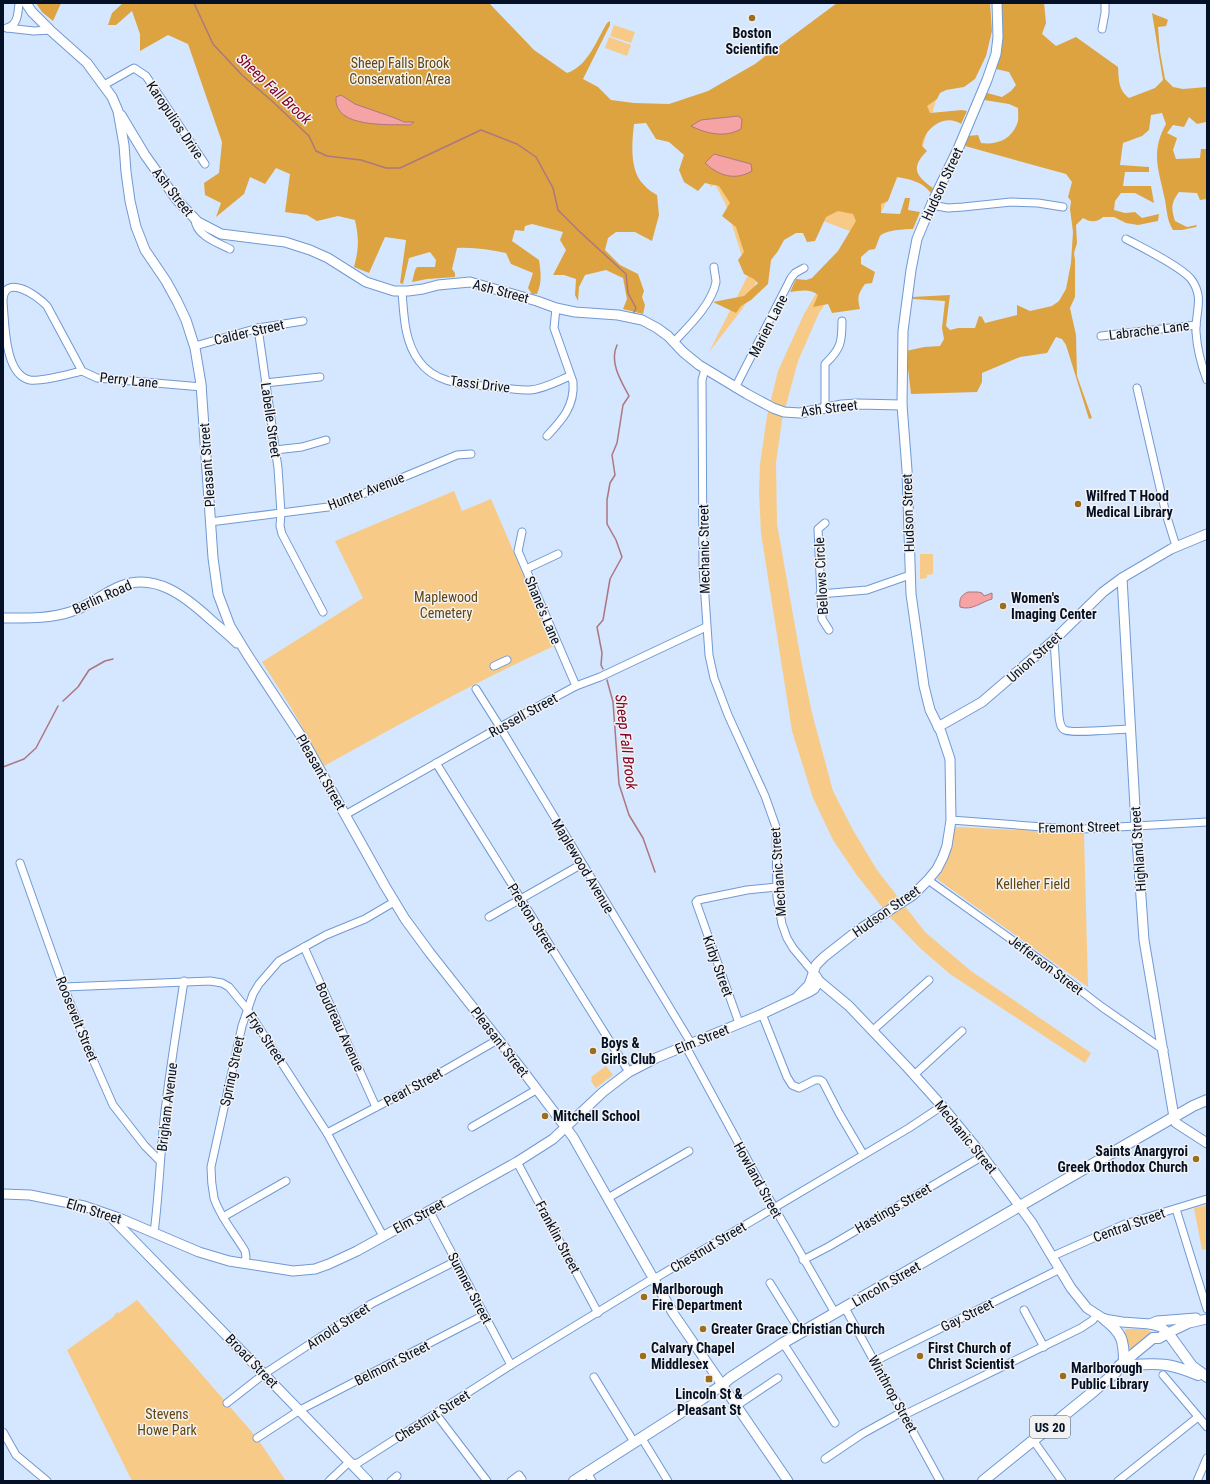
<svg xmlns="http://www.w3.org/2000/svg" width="1210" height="1484" font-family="'Roboto Condensed',sans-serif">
  <rect width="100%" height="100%" fill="#d5e6ff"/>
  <g fill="#f7cb87">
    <polygon points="846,3 936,100 922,150 903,166 881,213 856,257 819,313 798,361 782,420 776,463 777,524 801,660 812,713 833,791 853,830 877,870 925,932 971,971 1091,1053 1085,1063 950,974 921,949 889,916 856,874 833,840 813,798 792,731 761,533 759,492 760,464 767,416 778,371 804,314 852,232 763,198 772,251 743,308 709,352 748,275 725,203 715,184 711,187 665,123 755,157 762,58"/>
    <polygon points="614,25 635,32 631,43 610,36"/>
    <polygon points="609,37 631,45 627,56 605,48"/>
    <path d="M 454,491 L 462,511 L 491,499 L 554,646 C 475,682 400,724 324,766 L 290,706 L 262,662 L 363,598 L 335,541 Z"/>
    <polygon points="920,554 933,554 933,574 927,575 927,578 920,579"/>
    <path d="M 955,827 L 1084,833 L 1088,987 L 937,879 C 948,863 951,846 955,827 Z"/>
    <polygon points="606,1066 613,1075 596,1088 591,1081 592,1079 591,1077"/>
    <polygon points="1207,1205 1207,1249 1202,1250 1194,1208"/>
    <polygon points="137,1300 257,1438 286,1481 132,1481 67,1350 112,1318 117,1312 119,1313"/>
    <polygon points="1126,1329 1145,1329 1150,1331 1152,1334 1131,1350 1129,1347 1124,1332"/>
  </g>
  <g fill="#dca340">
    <polygon points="36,3 61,3 53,21 42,12"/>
    <path d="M 123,3 L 489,3 L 534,50 L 567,73 C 588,66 596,41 607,23 L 610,21 L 610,25 L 583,79 L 598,87 L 611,100 L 634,103 L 669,104 L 708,91 L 755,64 L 837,3 L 990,3 L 992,31 L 986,56 L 975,79 L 964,87 L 946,90 L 940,93 L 937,99 L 927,106 L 930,113 L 962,110 L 967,111 L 961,124 C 945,113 924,128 922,146 L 927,151 C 910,168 916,176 933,188 L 931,193 C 921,181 912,180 897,177 L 888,201 L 881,204 L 881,213 L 900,214 L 905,198 L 910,198 L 908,210 L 920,212 L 913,229 C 905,229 885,230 880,236 C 878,240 877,245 875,249 L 869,250 L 861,257 L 861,264 L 875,272 L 872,283 L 865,284 C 858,294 857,297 860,309 L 832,313 L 828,304 L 813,307 L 818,295 C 810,288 800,291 790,292 L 796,279 L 806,280 L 812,278 L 838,251 L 856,221 L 853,214 L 838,211 L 826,217 L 815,241 L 807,242 L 803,233 L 796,233 L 784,240 L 778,251 L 771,260 L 768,284 L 751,300 L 741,306 L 736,313 L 713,302 L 744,296 L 758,283 L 754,279 L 744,274 L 738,260 L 744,252 L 736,227 L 722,216 L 730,203 L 719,186 L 705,183 L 698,191 L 684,182 L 679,170 L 684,155 L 669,142 L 656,139 L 646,123 L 634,124 C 632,142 629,171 644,185 C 647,189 652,192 657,195 L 659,215 L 652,241 L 635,232 L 616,232 L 608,238 L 605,250 L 620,265 L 638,274 L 644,291 L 642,297 L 645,305 L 643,314 L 623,309 L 627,299 L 623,278 L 606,270 L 585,275 L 579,287 L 578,301 L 575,295 L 576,279 L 564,275 L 553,275 L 566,250 L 560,240 L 563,232 L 532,224 L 525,226 L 524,231 L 515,230 L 512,241 L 539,260 C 541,273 542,282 537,294 L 532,294 L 528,288 L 533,273 L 511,264 L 506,253 C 490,250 474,247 457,248 L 452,269 L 455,273 L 455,277 L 427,279 L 412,282 L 415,270 L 417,267 L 435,267 L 436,260 L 430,252 L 409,258 L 403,284 L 400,283 L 406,240 L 385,237 L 369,273 L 354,267 C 359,248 359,239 355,220 L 338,216 L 317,221 L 307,215 L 285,212 L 290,174 L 276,168 L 265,184 L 250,177 L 244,194 L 216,217 L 221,203 L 205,195 L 204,183 L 219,173 L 222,142 L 188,44 L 168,35 L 140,51 L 140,34 L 132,11 L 116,25 L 108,25 L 112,13 Z"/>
    <path d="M 1001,3 L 1044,3 L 1046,23 L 1042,34 L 1056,46 L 1076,37 L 1118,67 C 1119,79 1118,90 1129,98 L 1155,88 L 1163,80 L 1152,13 C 1157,16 1163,17 1168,20 L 1166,26 L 1158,27 L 1160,52 L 1165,79 L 1173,87 L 1183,89 L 1207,87 L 1206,122 L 1197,124 L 1189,117 L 1184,127 L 1173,125 L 1167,133 L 1177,138 L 1173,150 L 1176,159 L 1200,158 L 1201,149 L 1207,149 L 1207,199 L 1200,200 L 1197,193 L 1179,192 C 1171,203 1171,208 1175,221 L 1187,227 L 1197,225 L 1196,227 L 1182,230 L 1173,230 C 1167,221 1167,211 1165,200 C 1159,170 1150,153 1166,124 L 1162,113 L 1151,115 L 1149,130 L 1142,136 L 1123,143 L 1120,165 L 1149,167 L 1149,172 L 1125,172 L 1123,186 L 1151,186 L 1154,203 L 1135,193 L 1121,193 L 1115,201 L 1114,210 L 1125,213 L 1135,212 L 1142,218 L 1159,214 L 1158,221 L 1138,225 L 1126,223 L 1114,217 L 1103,217 C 1096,223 1090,222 1083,218 L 1076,225 L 1077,243 L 1074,253 L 1075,260 L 1075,297 L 1070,308 L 1076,335 L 1077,376 L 1092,418 L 1089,419 L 1066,345 L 1062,339 L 1056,337 L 1047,353 L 1020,357 L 982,373 L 982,382 L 977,392 L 911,394 L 906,351 L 924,347 L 940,346 L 944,339 L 942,328 L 945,301 L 913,299 L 912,297 L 950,295 L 946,326 L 950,330 L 958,328 L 975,328 L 979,316 L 982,317 L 985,323 L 1017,315 L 1017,305 L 1030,311 L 1052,306 L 1059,301 L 1066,289 L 1071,263 L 1073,232 L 1070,209 L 1071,201 L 1068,197 L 1072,182 L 1066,174 L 965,146 L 968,136 L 978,135 L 981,143 C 996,145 1011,140 1017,124 C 1019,120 1018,113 1018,108 L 1009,104 L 984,100 L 987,93 L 1002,97 L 1011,91 L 1016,85 L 1009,72 L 996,69 L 1002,46 L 1003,24 Z"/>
  </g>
  <g fill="#f5a3a5" stroke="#ac777f">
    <path d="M 341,95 L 355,104 L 395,118 L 404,122 L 414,122 L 410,125 C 390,124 333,129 336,97 Z"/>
    <path d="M 738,116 L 742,119 L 741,129 C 725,138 707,134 691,126 L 701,120 Z"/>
    <path d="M 714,154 L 751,164 L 752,171 C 735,181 719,176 705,163 Z"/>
    <path d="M 968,592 L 978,592 L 982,593 L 984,596 L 992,593 L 992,599 C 981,602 972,611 960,607 C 959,599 961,595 968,592 Z"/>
  </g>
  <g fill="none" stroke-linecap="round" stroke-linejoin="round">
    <g stroke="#ac777f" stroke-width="1.5">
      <polyline points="194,3 213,44 242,75 272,101 309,136 316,151 327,156 361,160 386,168 400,168 481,130 517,144 536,157 553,188 558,210 579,231 626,274 628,293 636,308 633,314"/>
      <path d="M 603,669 L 601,665 L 602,653 L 597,627 L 603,620 L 610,579 L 622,557 L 616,540 L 607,524 L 607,500 L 610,483 L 615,475 L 612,455 L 617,443 L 623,405 L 629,396 C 621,381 609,362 617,345"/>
      <polyline points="607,680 613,702 619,784 629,815 643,838 655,872"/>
      <polyline points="63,701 78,687 89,670 105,661 113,659"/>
      <polyline points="3,767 24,759 36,748 58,706"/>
    </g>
    <g stroke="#7199d3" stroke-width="9">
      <g id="street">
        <polyline points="7,28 34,31 50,30"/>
        <path d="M 7,28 C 18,25 18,13 19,3"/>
        <polyline points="1102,29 1105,13 1105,3"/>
        <polyline points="104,85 134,68 146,76 205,164"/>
        <polyline points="931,205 948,208 963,207 1011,202 1038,203 1063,207"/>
        <path d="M 195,219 C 195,235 218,243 230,249"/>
        <path d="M 1126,239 C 1143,248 1180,266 1191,279 C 1205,298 1195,312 1196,332 C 1197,349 1201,364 1207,380"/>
        <path d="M 402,292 C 404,315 404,341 419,361 C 436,385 467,384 494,387 C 506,388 518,390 530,390 C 544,389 558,381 570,376"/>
        <polyline points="258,328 278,468 281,513 280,526 282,534 323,612"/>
        <polyline points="1101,336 1196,325"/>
        <path d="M 674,342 C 688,327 712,304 716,282 C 716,278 714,271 714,267"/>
        <polyline points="195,346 258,328 303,321"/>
        <polyline points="705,369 702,380 703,568 709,655 714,678 728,715 765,796 776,827 777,897 782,924 787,938 793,948 813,972"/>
        <path d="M 82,371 C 69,374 42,382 30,380 C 4,375 5,322 3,302 C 3,272 37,295 47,306 L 82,371 L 97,378 L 202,387"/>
        <polyline points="265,383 320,377"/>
        <polyline points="735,388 791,278 795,273 804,268"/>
        <polyline points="1137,388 1166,514 1176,546"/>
        <path d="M 825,408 L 825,364 C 841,349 842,342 842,321"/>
        <path d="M 547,436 C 562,420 575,406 573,382 L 554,328 L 556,308"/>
        <polyline points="275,450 302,447 326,440"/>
        <polyline points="210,522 328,507 348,500 457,455 471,454"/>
        <polyline points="825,523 818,529 822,619 829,630"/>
        <polyline points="522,532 518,551 576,686"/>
        <polyline points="526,569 558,554"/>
        <polyline points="820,594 867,590 910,575"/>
        <path d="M 1054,640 L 1059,717 C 1060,722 1060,728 1065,730 C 1072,734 1121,729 1131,729"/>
        <polyline points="494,666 507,660"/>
        <polyline points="476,689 500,727 691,1043"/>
        <polyline points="436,763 629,1072"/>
        <polyline points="345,815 500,727 576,686 600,677 706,627"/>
        <polyline points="951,820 1056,828 1082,829 1207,822"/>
        <polyline points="20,863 64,987 84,1039 113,1105 145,1146 160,1161"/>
        <polyline points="928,880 1050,967 1102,1007 1164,1050"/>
        <polyline points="489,917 582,864"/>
        <polyline points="304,947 376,1107"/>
        <polyline points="64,987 210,981 222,983 229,987 247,1009 327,1133 383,1236"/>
        <polyline points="762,1014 787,1077 792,1085 799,1088 815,1080 820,1080 823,1082 839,1113 863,1154"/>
        <polyline points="739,1023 696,902 698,900 747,890 777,887"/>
        <polyline points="872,1031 929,980"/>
        <polyline points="685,1045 759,1181 835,1313"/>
        <polyline points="914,1075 962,1031"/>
        <polyline points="472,1127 536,1090"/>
        <polyline points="327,1133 426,1081 499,1039"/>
        <polyline points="517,1162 598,1313"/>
        <polyline points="608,1198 689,1151"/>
        <polyline points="1176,1209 1207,1309"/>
        <polyline points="429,1210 511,1365"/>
        <polyline points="223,1217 286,1181"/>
        <path d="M 154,1233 C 159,1195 160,1158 164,1120 C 169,1074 177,1027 184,981"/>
        <polyline points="1053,1256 1125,1224 1207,1199"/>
        <polyline points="803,1260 828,1247 983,1156"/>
        <path d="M 244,1264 L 246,1257 L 245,1251 C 235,1234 220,1217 214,1198 C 212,1188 211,1177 211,1167 L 242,1026 L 253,994 L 259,984 L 279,961 L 326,935 L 365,919 L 394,902"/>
        <polyline points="770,1283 801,1333"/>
        <polyline points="845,1308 940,1481"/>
        <polyline points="1024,1310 1044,1347"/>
        <polyline points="783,1343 835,1423"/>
        <polyline points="875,1361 1060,1269"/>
        <polyline points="1163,1375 1207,1427"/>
        <polyline points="594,1377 634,1442"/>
        <polyline points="227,1403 264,1374 371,1304 456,1261"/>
        <polyline points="736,1406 778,1378"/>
        <polyline points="436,1414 487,1481"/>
        <polyline points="904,1415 1081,1328 1093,1320 1096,1315"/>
        <polyline points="3,1432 16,1455 47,1481"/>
        <polyline points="641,1437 668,1481"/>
        <polyline points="257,1438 300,1410 484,1315"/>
        <polyline points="1033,1440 1062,1481"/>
        <polyline points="825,1459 862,1434 902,1412"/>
        <polyline points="587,1472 592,1481"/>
        <polyline points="329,1481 347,1464 358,1463 511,1365 647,1282 659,1276 909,1128 942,1106"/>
        <polyline points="391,1481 397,1476"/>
        <polyline points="511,1481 519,1475 522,1479"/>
        <polyline points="1118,1481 1198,1417"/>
        <polyline points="1197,1481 1207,1458"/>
      </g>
    </g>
    <g stroke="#7199d3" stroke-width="11">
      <g id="secondary">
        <polyline points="26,3 32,12 50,30 87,63 112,97 118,111 124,145 126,172 130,201 136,227 145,250 166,281 177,301 186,320 195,348 201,384 213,558 218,594 230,626 247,654 301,736 385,886 405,919 430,953 523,1071 573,1137 673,1313 788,1481"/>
        <polyline points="121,115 145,155 177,200 198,222 221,234 285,242 310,250 328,258 366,282 394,291 408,291 423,289 438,285 470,282 537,301 556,308 575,312 618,315 642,320 657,328 668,336 683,352 699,365 747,394 773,408 784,412 800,413 842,405 857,404 902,405"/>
        <polyline points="1122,578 1136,825 1144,940 1174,1117 1176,1123 1207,1143"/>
        <path d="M 3,618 C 25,618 49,619 70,612 C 88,607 103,593 121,586 C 155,572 186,597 210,619 C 219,627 228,634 237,643"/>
        <polyline points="938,727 982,702 1054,640 1103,592 1122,578 1171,549 1207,534"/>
        <polyline points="816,976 819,981 849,1006 907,1067 942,1106 979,1151 1032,1223 1071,1288 1087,1308 1104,1319 1122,1322 1150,1324 1161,1327 1168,1333 1189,1323 1207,1319"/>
        <polyline points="798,996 809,985 816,965 824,957 857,931 913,895 928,880 937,869 943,857 947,846 951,820 950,759 941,732 930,710 924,686 911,594 907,470 902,405 903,331 911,270 917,239 932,203 958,149 987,80 996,54 998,37 997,3"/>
        <polyline points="3,1194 30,1195 84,1206 119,1218 199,1252 229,1261 293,1271 315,1269 329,1264 357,1251 517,1162 553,1139 603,1092 629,1072 656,1058 760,1015 809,992 814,989 819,981"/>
        <polyline points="111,1217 368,1481"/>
        <polyline points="1150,1324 1157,1321 1196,1318"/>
      </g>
    </g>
    <g stroke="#7199d3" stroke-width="12">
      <g id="primary">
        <path d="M 1104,1319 C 1122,1333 1124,1340 1124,1362"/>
        <path d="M 1130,1365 C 1160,1363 1170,1363 1198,1375"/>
        <polyline points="574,1481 702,1399 722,1385 730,1378 783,1343 1193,1106 1207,1100"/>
        <polyline points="983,1481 1094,1391 1116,1372 1119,1366 1153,1338 1159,1338 1168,1333 1192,1366 1207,1377"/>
      </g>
    </g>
    <use href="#street" stroke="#fff" stroke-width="7"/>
    <use href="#secondary" stroke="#fff" stroke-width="9"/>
    <use href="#primary" stroke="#fff" stroke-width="10"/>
  </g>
  <g fill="#9a6e1d" stroke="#f2f2f2" stroke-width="1.5">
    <circle cx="752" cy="18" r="4"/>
    <circle cx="1078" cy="504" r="4"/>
    <circle cx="1003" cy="606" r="4"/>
    <circle cx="593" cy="1051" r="4"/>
    <circle cx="545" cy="1116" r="4"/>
    <circle cx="1196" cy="1159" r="4"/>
    <circle cx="644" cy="1297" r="4"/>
    <circle cx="703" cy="1329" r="4"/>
    <circle cx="643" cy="1356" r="4"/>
    <circle cx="920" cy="1356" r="4"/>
    <circle cx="1063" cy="1376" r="4"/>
    <rect x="705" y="1375" width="8" height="8" rx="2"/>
  </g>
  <g text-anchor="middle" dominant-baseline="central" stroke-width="3" stroke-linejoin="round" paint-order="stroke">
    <rect fill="#f2f2f2" stroke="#4b5462" stroke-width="1" x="1030" y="1416" width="40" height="22" rx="3"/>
    <g font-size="13" font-weight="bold" fill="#031025">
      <text x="1050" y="1427">US 20</text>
    </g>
    <g font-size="14" font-weight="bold" fill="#031025" stroke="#f2f2f2" text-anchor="start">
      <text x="752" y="33" text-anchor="middle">Boston<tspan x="752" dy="16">Scientific</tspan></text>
      <text x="1086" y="496">Wilfred T Hood<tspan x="1086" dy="16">Medical Library</tspan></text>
      <text x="1011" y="598">Women's<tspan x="1011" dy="16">Imaging Center</tspan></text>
      <text x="601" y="1043">Boys &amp;<tspan x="601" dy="16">Girls Club</tspan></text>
      <text x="553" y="1116">Mitchell School</text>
      <text x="1188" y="1151" text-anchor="end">Saints Anargyroi<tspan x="1188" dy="16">Greek Orthodox Church</tspan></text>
      <text x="652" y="1289">Marlborough<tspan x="652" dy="16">Fire Department</tspan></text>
      <text x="711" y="1329">Greater Grace Christian Church</text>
      <text x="651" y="1348">Calvary Chapel<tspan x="651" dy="16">Middlesex</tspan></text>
      <text x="928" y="1348">First Church of<tspan x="928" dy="16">Christ Scientist</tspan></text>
      <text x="1071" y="1368">Marlborough<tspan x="1071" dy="16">Public Library</tspan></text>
      <text x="709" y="1394" text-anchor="middle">Lincoln St &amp;<tspan x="709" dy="16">Pleasant St</tspan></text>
    </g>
    <g font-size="14" fill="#62450f" stroke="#f2f2f2">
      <text x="400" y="63">Sheep Falls Brook<tspan x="400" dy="16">Conservation Area</tspan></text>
      <text x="446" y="597">Maplewood<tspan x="446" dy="16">Cemetery</tspan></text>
      <text x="1033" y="884">Kelleher Field</text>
      <text x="167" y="1414">Stevens<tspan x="167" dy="16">Howe Park</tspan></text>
    </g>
    <g font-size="14" fill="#031025" stroke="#f2f2f2">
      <text transform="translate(175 120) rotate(56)">Karopulios Drive</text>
      <text transform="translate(942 184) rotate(-65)">Hudson Street</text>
      <text transform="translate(173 192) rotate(52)">Ash Street</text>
      <text transform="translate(501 291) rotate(15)">Ash Street</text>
      <text transform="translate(768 326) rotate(-63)">Marien Lane</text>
      <text transform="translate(1149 330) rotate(-7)">Labrache Lane</text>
      <text transform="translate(249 332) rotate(-13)">Calder Street</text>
      <text transform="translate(129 380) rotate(6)">Perry Lane</text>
      <text transform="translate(480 384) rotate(7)">Tassi Drive</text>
      <text transform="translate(829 408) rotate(-7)">Ash Street</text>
      <text transform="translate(271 420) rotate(82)">Labelle Street</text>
      <text transform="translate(207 465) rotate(-94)">Pleasant Street</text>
      <text transform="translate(366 491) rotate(-21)">Hunter Avenue</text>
      <text transform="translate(908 513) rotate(-92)">Hudson Street</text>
      <text transform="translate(704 549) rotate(-91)">Mechanic Street</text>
      <text transform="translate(821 576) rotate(-93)">Bellows Circle</text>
      <text transform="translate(102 597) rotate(-24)">Berlin Road</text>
      <text transform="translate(543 610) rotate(67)">Shane's Lane</text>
      <text transform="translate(1034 657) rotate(-42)">Union Street</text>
      <text transform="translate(523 715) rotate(-29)">Russell Street</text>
      <text transform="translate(321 772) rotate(60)">Pleasant Street</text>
      <text transform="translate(1079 827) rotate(-1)">Fremont Street</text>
      <text transform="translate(1138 849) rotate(-94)">Highland Street</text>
      <text transform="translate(583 866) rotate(59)">Maplewood Avenue</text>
      <text transform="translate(778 872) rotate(-94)">Mechanic Street</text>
      <text transform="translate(886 911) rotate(-35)">Hudson Street</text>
      <text transform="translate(532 918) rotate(58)">Preston Street</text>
      <text transform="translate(1046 965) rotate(37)">Jefferson Street</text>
      <text transform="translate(718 966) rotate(70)">Kirby Street</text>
      <text transform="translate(77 1019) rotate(68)">Roosevelt Street</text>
      <text transform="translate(340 1027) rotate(65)">Boudreau Avenue</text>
      <text transform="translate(266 1038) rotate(56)">Frye Street</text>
      <text transform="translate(702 1039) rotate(-22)">Elm Street</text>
      <text transform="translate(500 1042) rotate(52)">Pleasant Street</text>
      <text transform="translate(232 1071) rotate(-78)">Spring Street</text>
      <text transform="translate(413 1087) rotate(-29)">Pearl Street</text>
      <text transform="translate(167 1107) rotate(-83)">Brigham Avenue</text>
      <text transform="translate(966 1137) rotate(51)">Mechanic Street</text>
      <text transform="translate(758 1180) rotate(61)">Howland Street</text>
      <text transform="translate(893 1208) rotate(-30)">Hastings Street</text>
      <text transform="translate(94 1211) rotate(17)">Elm Street</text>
      <text transform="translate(419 1216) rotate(-29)">Elm Street</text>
      <text transform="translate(1129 1225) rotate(-20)">Central Street</text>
      <text transform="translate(558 1237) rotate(62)">Franklin Street</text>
      <text transform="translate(708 1247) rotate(-31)">Chestnut Street</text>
      <text transform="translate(886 1284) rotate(-30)">Lincoln Street</text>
      <text transform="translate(470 1288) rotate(62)">Sumner Street</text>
      <text transform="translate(967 1315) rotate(-26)">Gay Street</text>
      <text transform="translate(338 1326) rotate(-33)">Arnold Street</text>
      <text transform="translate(252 1361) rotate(46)">Broad Street</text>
      <text transform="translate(392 1363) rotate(-27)">Belmont Street</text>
      <text transform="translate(893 1394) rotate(61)">Winthrop Street</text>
      <text transform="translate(432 1416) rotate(-32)">Chestnut Street</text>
    </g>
    <g font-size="15" font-style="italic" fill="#840123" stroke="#f2f2f2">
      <text transform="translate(274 89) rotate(43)">Sheep Fall Brook</text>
      <text transform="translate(626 742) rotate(83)">Sheep Fall Brook</text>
    </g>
  </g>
  <rect width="1210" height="1484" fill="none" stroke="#031025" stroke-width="8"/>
</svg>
